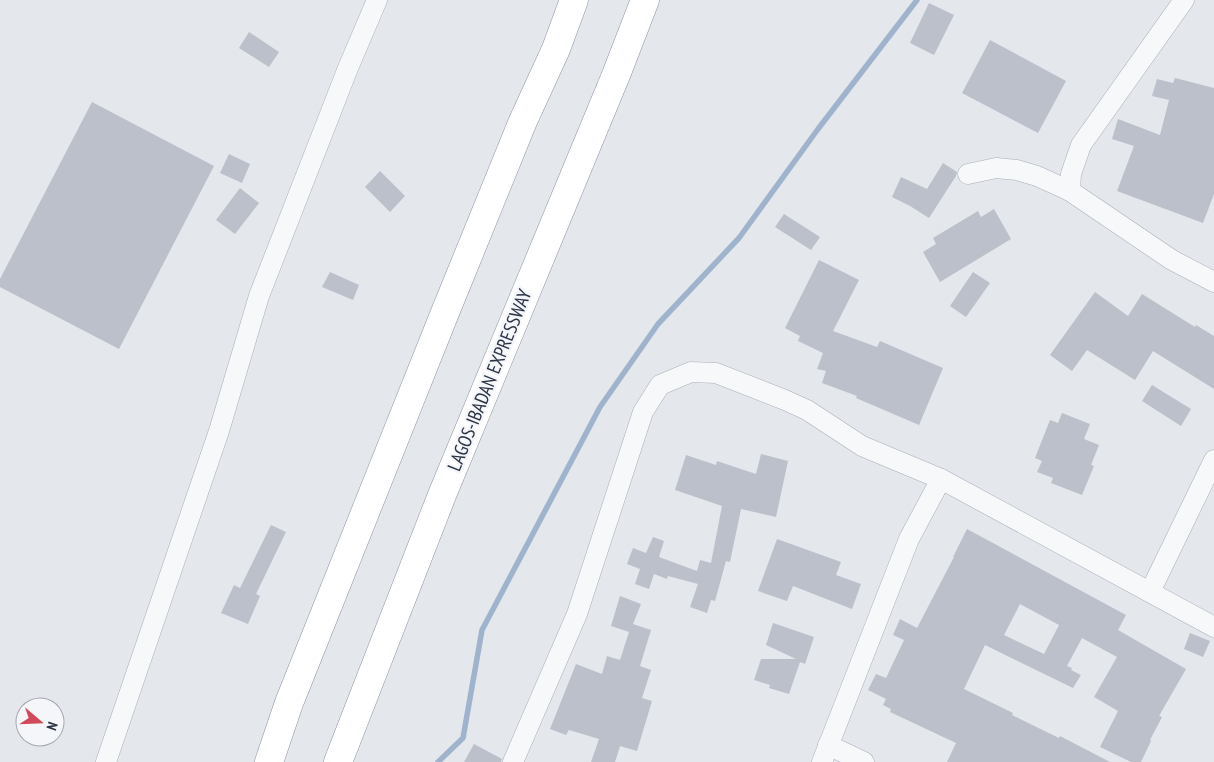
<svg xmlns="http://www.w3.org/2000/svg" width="1214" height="762" font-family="'PT Sans Narrow',sans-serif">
  <rect width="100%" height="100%" fill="#e4e7ec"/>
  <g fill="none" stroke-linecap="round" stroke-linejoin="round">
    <polyline stroke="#9fb4cc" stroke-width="5.5" points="438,762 463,738 482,630 600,407 658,324 739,238 818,129 917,0"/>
  </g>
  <g fill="#bbc0ca" fill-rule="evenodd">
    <polygon points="929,3 954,15 934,55 910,43"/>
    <polygon points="249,32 279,52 269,67 239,48"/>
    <polygon points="990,40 1066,81 1038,133 962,93"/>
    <polygon points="1175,78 1214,88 1214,194 1203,223 1117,191 1134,146 1112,139 1118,119 1160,135 1169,100 1152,96 1157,79 1173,83"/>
    <polygon points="92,102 214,166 119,349 0,287 0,279"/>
    <polygon points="229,154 250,164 242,183 220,173"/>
    <polygon points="943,163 957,172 956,176 929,218 910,206 892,197 901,177 927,189"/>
    <polygon points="380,171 405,196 390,212 365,187"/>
    <polygon points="240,188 259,203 235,234 216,220"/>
    <polygon points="994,209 1011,239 940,282 923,252 936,244 933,238 978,211 981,217"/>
    <polygon points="784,214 820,237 811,250 775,227"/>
    <polygon points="819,260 859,280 833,331 877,347 880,341 943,368 919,425 856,398 857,396 822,383 826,371 817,369 823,353 798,341 800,336 785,328"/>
    <polygon points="330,272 359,285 353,300 322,287"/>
    <polygon points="973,272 990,283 966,317 950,306"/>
    <polygon points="1095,292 1128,316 1142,294 1195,327 1196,325 1214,336 1214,389 1153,351 1135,380 1087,350 1072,371 1050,355"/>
    <polygon points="1152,385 1191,409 1181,426 1142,401"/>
    <polygon points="1062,413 1090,424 1084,439 1099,445 1091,465 1094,466 1082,495 1051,483 1053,478 1037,472 1042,461 1035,458 1050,420 1058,423"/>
    <polygon points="761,454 788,461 776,517 741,509 730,562 726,561 715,601 711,600 707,613 690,607 698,584 668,576 667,579 654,574 649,589 635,584 640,569 627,564 633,548 646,553 653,537 664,541 659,557 697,571 700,560 711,563 722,506 675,490 686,455 716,465 717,461 756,474"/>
    <polygon points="271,525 286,532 256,594 260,596 248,624 221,613 234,585 240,588"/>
    <path d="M 967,529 L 1126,615 L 1118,630 L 1186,669 L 1159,716 L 1162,717 L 1150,740 L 1151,741 L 1141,762 L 1131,762 L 1100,747 L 1118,711 L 1094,697 L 1117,657 L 1082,638 L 1067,666 L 1072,668 L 1071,670 L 1081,675 L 1073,688 L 985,645 L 964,689 L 1013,713 L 1012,715 L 1059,738 L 1060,736 L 1110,762 L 947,762 L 956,743 L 890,712 L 891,709 L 883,705 L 886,699 L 868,690 L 876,674 L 886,678 L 904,640 L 893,635 L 900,619 L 917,628 L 954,557 L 953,557 ZM 1020,604 L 1059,625 L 1044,654 L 1004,635 Z"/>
    <polygon points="777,539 841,562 836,575 861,584 852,609 793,586 787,601 758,591"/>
    <polygon points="620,596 641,604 633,624 651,630 640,666 651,670 642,698 652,701 637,751 620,746 615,762 591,762 599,739 569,730 566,735 550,729 576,664 602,674 607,656 620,660 629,632 611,626"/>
    <polygon points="773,623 814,637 805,664 800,662 789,694 769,688 770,685 754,680 761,659 796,659 766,645"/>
    <polygon points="1190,633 1210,641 1203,657 1184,649"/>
    <polygon points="474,744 502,759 501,762 464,762"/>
  </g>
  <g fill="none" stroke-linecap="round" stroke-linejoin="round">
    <g stroke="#a9aeb7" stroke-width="21">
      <g id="street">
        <polyline points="968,174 996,168 1017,170 1037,176 1070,191 1172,260 1214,282"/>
        <polyline points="1070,191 1071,174 1081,145 1184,0"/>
        <polyline points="1150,592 1214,460"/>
        <polyline points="828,745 864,762"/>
        <polyline points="106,762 219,431 259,296 348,68 377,0"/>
        <polyline points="513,762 577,614 643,412 660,385 691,372 716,373 785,400 807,410 862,446 941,479 1214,627"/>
        <polyline points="822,762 909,539 941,479"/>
      </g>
    </g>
    <g stroke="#8b94a3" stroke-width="29">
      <g id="highway">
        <polyline points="269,762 289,703 444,315 523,121 556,49 574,0"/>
        <polyline points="338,762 442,495 616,75 645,0"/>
      </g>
    </g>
    <use href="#street" stroke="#f7f8fa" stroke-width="20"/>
    <use href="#highway" stroke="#fff" stroke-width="28"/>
  </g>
  <g text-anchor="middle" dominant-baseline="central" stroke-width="4.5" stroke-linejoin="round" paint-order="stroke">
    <g font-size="19" fill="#2b3445" stroke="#f4f6f9">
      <text transform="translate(489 380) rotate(-68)">LAGOS-IBADAN EXPRESSWAY</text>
    </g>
  </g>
  <g transform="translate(40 722) rotate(109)"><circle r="24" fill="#f4f6f9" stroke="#a4a8b1"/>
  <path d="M0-4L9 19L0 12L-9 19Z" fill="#d1495b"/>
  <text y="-8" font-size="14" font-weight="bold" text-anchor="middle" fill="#2b3445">N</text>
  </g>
</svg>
